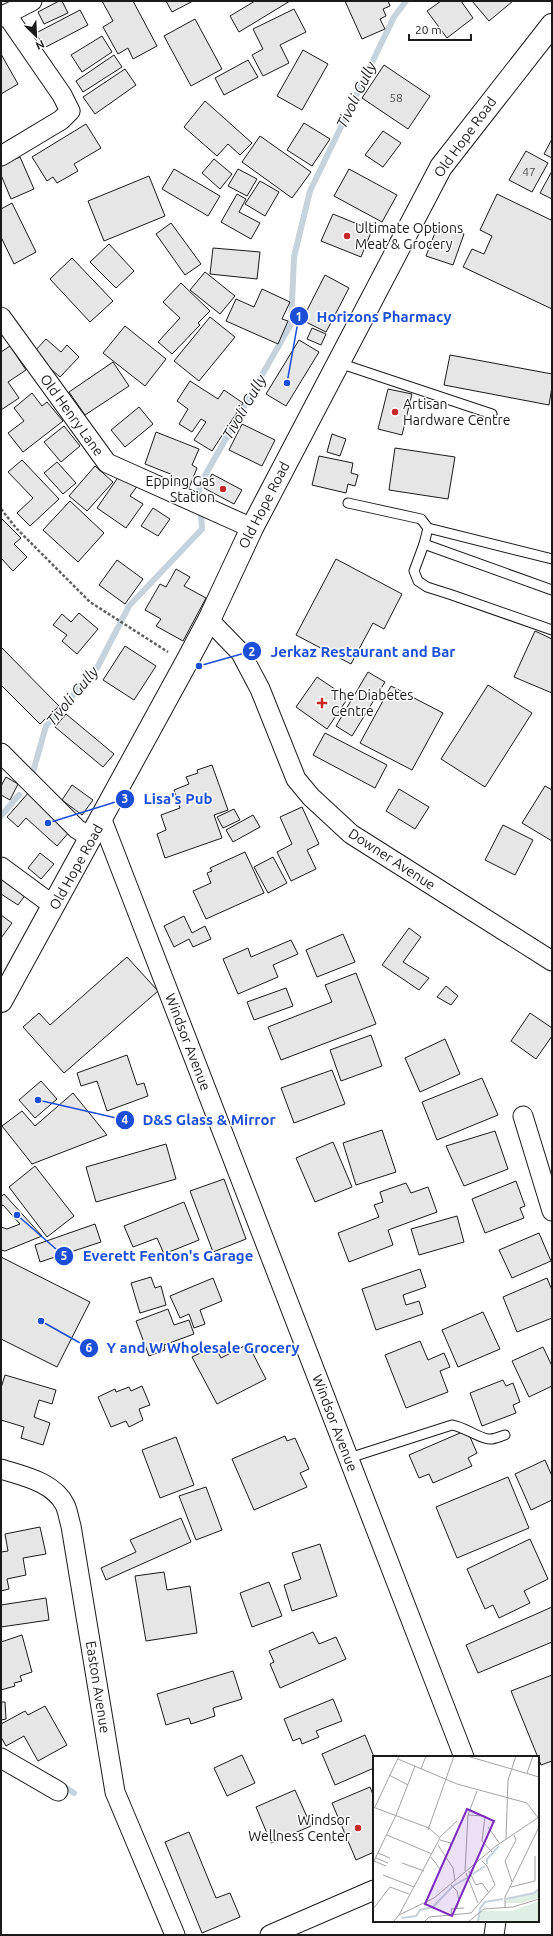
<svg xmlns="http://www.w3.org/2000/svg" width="553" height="1936" font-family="Ubuntu,sans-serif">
  <rect width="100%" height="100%" fill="#fff"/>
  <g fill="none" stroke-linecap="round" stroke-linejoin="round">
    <g stroke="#c6d2dc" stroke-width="6">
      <polyline points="31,779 46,726 97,668 129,606 202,529 199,486 291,324 294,257 310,191 394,17 406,1"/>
      <polyline points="1,816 19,795"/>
      <polyline points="60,1784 74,1793"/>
    </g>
  </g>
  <g fill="#e6e6e6" stroke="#1a1a1a">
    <polygon points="59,1 62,1 68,13 44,24 38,12"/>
    <polygon points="102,1 133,1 157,46 133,59 128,48 118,54 103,27 113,21"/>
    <polygon points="166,1 193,1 172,12"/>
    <polygon points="255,1 290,1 239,32 230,16"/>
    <polygon points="345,1 388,1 390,6 383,9 386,16 380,19 385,29 362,39"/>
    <polygon points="441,1 461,1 473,18 447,38 427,11"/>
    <polygon points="472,1 513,1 489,21"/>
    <polygon points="294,9 306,32 280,45 289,63 263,76 252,55 263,49 253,29"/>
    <polygon points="80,10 88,25 44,48 36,33"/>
    <polygon points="195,19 222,69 191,86 164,36"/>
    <polygon points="102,36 112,52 82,72 71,55"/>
    <polygon points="303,50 328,64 302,110 277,96"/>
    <polygon points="1,54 18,84 1,94"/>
    <polygon points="114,55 122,67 83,92 76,81"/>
    <polygon points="248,60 258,77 224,95 215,78"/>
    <polygon points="384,65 430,96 408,129 362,98"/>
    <polygon points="125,69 136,85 95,114 83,97"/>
    <polygon points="205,101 252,143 240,155 228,144 217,156 184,127"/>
    <polygon points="304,123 330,139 312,166 287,150"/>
    <polygon points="86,124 101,148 74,164 78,171 57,183 53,177 47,181 32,157"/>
    <polygon points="383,131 401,143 383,167 365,155"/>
    <polygon points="260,136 311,172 292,198 242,162"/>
    <polygon points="552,139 552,158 544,154"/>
    <polygon points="526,151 548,163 532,192 509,180"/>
    <polygon points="20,157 34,189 11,199 1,175 1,165"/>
    <polygon points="214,159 232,174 220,189 202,173"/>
    <polygon points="174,169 220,196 208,216 162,189"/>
    <polygon points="238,169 257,179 247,196 228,186"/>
    <polygon points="349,169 397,195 382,222 334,196"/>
    <polygon points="552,171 552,199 540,193"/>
    <polygon points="149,176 165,216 104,241 88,201"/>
    <polygon points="260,181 279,192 265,216 245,204"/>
    <polygon points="237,194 246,199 239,212 260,223 251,239 221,222"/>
    <polygon points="497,194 551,220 552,217 552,309 463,267 472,249 484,254 492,236 480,230"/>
    <polygon points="12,203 36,252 14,264 1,237 1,209"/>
    <polygon points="333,214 372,230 361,257 321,241"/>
    <polygon points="171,223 201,264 185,275 156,234"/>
    <polygon points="438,225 464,234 453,265 426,256"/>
    <polygon points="109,244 134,271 116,288 90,262"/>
    <polygon points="213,248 260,252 257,279 210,274"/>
    <polygon points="72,258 113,301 90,322 50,279"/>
    <polygon points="205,272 235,296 220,314 190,290"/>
    <polygon points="325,275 349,288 326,332 302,320"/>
    <polygon points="181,283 210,311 198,323 200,325 172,354 158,342 180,318 163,302"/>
    <polygon points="262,289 290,302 282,319 288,321 278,344 226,321 236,299 254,307"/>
    <polygon points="210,317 235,337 199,381 174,361"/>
    <polygon points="125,326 166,359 145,386 103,353"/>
    <polygon points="312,328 326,334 321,345 307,339"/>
    <polygon points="46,339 61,352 67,345 79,357 60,377 33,353"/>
    <polygon points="299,340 319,352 286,406 266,394"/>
    <polygon points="10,346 26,370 8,382 19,398 1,410 1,352"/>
    <polygon points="450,355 552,374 552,387 549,405 444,385"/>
    <polygon points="113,362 129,386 85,415 69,392"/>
    <polygon points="190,381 218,399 224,390 243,403 212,451 194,440 206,422 201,419 192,432 179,424 188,409 177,401"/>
    <polygon points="388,389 412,394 402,435 378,429"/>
    <polygon points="32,393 42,406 47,402 63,421 23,452 8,433 24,421 14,408"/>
    <polygon points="139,407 153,424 125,447 111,430"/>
    <polygon points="242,424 275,440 262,466 229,450"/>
    <polygon points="64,426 80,446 61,462 44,442"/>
    <polygon points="156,432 199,449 192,465 197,468 189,488 171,481 173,475 145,464"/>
    <polygon points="332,434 346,439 340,456 327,452"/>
    <polygon points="395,448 455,457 448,499 389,490"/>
    <polygon points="319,456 353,463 351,473 358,475 355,486 348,484 346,493 312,485"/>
    <polygon points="22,460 59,499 30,526 17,513 33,498 8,472"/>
    <polygon points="57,462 76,483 63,494 44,473"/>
    <polygon points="95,466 113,482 87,511 69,496"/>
    <polygon points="121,473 138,485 130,496 143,504 126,528 97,508"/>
    <polygon points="212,474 242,490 234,504 204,488"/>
    <polygon points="70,501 104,533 78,562 43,530"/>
    <polygon points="153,508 170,519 158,536 141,526"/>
    <polygon points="1,518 21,538 14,544 27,557 13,571 1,558"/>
    <polygon points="336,559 402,594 384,629 373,623 351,664 296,635"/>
    <polygon points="117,560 143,579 125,604 99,585"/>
    <polygon points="176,569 190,577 184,586 206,598 183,641 156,626 161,619 145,610 160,584 166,587"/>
    <polygon points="79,613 98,629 77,654 62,641 67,635 53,625 62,614 71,622"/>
    <polygon points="535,631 552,639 552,693 514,677"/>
    <polygon points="125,646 156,666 134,700 103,680"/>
    <polygon points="1,647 59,706 40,724 1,685"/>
    <polygon points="368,672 385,682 352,736 336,726"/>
    <polygon points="317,677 348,698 327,729 296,707"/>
    <polygon points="488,685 532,713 485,787 441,759"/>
    <polygon points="391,686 443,713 412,770 360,743"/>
    <polygon points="66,714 114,754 103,767 55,727"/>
    <polygon points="325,733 387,765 375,788 313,755"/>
    <polygon points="212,765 228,810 214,815 222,838 165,858 157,834 166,830 161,815 180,808 174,790 189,784 186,777 198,773 197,770"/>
    <polygon points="6,777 18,784 10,800 1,795 1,786"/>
    <polygon points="72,785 93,800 82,815 62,800"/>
    <polygon points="545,786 552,790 552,841 522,823"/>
    <polygon points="399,789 429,807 415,829 386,811"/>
    <polygon points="30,791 72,829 57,846 26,818 18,827 7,817"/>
    <polygon points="302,807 319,844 307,850 316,869 291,881 277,852 292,844 280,817"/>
    <polygon points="234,809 240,820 223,828 217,817"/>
    <polygon points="253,815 260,827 233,842 226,830"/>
    <polygon points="503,825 533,840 515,875 485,860"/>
    <polygon points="245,852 264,893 206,919 193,891 211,883 207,873 212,871 210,868"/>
    <polygon points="40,853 54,864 41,879 28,868"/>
    <polygon points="273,857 287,883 268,893 254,867"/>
    <polygon points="1,871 29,890 18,905 1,894"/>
    <polygon points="1,915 12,923 1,938"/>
    <polygon points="184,916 192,933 205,926 211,939 193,947 189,939 174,947 164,926"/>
    <polygon points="409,928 421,937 403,962 429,978 419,990 382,965"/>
    <polygon points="343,934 355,962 317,977 306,950"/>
    <polygon points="291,940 298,954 273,965 278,977 238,994 223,959 248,948 251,957"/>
    <polygon points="127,957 158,991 64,1073 23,1027 39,1013 50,1025"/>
    <polygon points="356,973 376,1024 281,1060 268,1027 332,1002 325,985"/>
    <polygon points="446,986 458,996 451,1005 437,997"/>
    <polygon points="286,988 293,1006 254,1020 247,1002"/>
    <polygon points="530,1013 552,1028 552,1036 536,1059 511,1041"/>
    <polygon points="371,1035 382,1066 341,1081 330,1050"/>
    <polygon points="445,1039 460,1074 420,1092 405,1058"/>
    <polygon points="127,1055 137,1085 144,1083 148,1096 107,1111 97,1081 81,1086 77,1073"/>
    <polygon points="332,1070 345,1104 294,1123 281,1088"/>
    <polygon points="482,1078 498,1115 437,1140 422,1102"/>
    <polygon points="41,1081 57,1099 35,1118 19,1100"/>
    <polygon points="73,1093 107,1135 32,1164 2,1126 22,1111 35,1126"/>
    <polygon points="382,1130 396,1172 356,1185 343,1143"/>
    <polygon points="495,1131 508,1169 464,1186 446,1146"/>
    <polygon points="333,1142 352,1187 315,1202 296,1158"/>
    <polygon points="166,1144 176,1179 96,1202 86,1167"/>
    <polygon points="35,1166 74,1216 47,1237 9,1187"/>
    <polygon points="224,1179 246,1239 213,1252 190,1191"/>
    <polygon points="516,1181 525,1206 520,1208 524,1218 485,1233 472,1199"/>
    <polygon points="406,1183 411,1193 428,1187 437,1212 388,1230 393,1245 349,1262 338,1233 379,1217 374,1205 383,1202 380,1192"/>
    <polygon points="4,1194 42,1236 5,1251 1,1250 1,1227 7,1229 20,1224 3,1205 1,1206 1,1197"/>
    <polygon points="184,1202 199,1240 164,1254 157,1238 133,1247 124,1226"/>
    <polygon points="457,1216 464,1242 419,1255 411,1229"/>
    <polygon points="95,1224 101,1242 40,1262 35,1245"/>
    <polygon points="539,1233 551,1261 512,1278 499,1250"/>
    <polygon points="1,1257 90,1302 57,1367 1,1339"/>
    <polygon points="420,1269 426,1287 403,1295 406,1305 419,1301 423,1314 376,1330 362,1289"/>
    <polygon points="151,1277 155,1288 161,1286 166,1305 140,1313 131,1283"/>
    <polygon points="213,1278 222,1301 200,1310 205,1324 194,1328 189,1314 180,1318 170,1296"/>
    <polygon points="547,1278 552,1290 552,1318 517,1332 503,1297"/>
    <polygon points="168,1309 174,1325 189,1320 194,1334 164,1345 165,1350 149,1356 136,1321"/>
    <polygon points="483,1312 500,1349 458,1367 442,1330"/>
    <polygon points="420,1341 428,1360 444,1353 450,1367 440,1371 448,1392 406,1408 385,1355"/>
    <polygon points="248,1344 266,1379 217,1404 192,1357 215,1346 221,1358"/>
    <polygon points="543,1347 552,1366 552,1386 529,1397 512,1361"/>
    <polygon points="5,1375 56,1390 52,1404 39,1400 34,1417 50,1423 43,1445 21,1438 24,1427 1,1420 1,1388"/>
    <polygon points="503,1380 506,1386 513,1383 520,1402 513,1405 516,1413 482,1426 470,1393"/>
    <polygon points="142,1386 150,1405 139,1409 143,1420 129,1427 126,1421 111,1427 98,1397 115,1389 116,1392 129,1387 131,1391"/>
    <polygon points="467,1430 477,1453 468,1458 472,1466 433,1483 429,1474 419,1478 409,1455"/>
    <polygon points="285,1436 287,1441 295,1438 309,1469 300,1473 307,1487 254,1510 232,1459"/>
    <polygon points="176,1437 194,1485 160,1498 142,1450"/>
    <polygon points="545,1460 552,1476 552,1500 531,1510 515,1474"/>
    <polygon points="508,1477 529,1528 457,1558 436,1507"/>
    <polygon points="206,1487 222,1530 196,1540 179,1496"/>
    <polygon points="181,1518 191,1542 106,1580 101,1568 136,1552 130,1540"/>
    <polygon points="40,1527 46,1554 23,1558 26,1575 7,1579 9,1589 1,1591 1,1552 8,1551 5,1534"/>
    <polygon points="530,1539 548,1579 524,1591 530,1603 499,1618 493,1605 485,1609 467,1569"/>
    <polygon points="320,1544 337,1596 292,1611 284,1585 301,1579 292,1553"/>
    <polygon points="164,1572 167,1590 190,1586 197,1633 146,1641 135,1576"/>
    <polygon points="269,1582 282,1616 252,1627 240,1593"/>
    <polygon points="46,1598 49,1620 1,1627 1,1605"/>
    <polygon points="552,1607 552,1642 478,1673 466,1645"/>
    <polygon points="313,1632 319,1644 336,1637 346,1659 280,1688 270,1664 274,1662 269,1651"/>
    <polygon points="22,1635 32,1672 20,1676 22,1681 14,1683 15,1686 1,1690 1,1642"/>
    <polygon points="233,1671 242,1699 213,1708 215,1716 191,1724 189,1718 166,1725 157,1694"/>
    <polygon points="552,1675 552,1761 541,1765 511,1691"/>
    <polygon points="333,1699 342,1721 316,1731 319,1737 302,1744 300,1738 293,1741 284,1719"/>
    <polygon points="1,1702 5,1702 6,1719 1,1720"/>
    <polygon points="45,1706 67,1745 38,1761 24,1736 6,1746 1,1737 1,1724 25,1711 28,1715"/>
    <polygon points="365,1735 374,1757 374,1768 335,1785 322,1754"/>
    <polygon points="242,1755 255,1783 227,1796 214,1768"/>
    <polygon points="370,1787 374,1797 374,1852 356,1860 332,1803"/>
    <polygon points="295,1790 311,1826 271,1843 256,1807"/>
    <polygon points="189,1832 216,1898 230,1893 240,1917 202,1933 165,1842"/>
  </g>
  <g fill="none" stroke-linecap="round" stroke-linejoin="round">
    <g stroke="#1a1a1a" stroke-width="11">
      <g id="service">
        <polyline points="339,363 492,414"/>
        <polyline points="348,503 421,519 428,528 424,544 414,571 418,581 427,587 452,595 552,630"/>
        <polyline points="428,528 552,559"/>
        <polyline points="424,544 552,590"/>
        <path d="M 349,1458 L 452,1425 C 465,1427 482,1440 490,1439 C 495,1439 501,1436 505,1435"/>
      </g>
    </g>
    <g stroke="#1a1a1a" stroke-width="21">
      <g id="minor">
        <polyline points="1,17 32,1"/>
        <polyline points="1,156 61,120 70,111 62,95 6,14"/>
        <polyline points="1,317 107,463 252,528"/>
        <polyline points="209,620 241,653 260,689 296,779 311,797 351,834 552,961"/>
        <polyline points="1,753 77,829 91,838"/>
        <polyline points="102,820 464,1757"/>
        <polyline points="1,867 54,906"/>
        <polyline points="523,1116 552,1211"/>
        <path d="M 1,1469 C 23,1476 54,1482 65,1505 C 68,1511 69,1520 71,1526 L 115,1792 L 175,1935"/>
        <polyline points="1,1758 58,1791"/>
        <polyline points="270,1935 374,1890"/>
        <polyline points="494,1935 496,1921"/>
      </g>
    </g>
    <g stroke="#1a1a1a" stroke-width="24">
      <polyline id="primary" points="1,1001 186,663 209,620 252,528 441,167 552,25"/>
    </g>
    <polyline stroke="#5f5f5f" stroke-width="2.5" stroke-dasharray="3 2" stroke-linecap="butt" points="1,509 16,528 90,602 168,652"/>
    <use href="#service" stroke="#fff" stroke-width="9"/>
    <use href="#minor" stroke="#fff" stroke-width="19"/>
    <use href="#primary" stroke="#fff" stroke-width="22"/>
  </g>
  <g fill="#c62828" stroke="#fff" stroke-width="1.5">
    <circle cx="347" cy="236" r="4"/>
    <circle cx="395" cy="412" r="4"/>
    <circle cx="223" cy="489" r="4"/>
    <path d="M320 697h4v4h4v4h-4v4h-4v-4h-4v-4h4z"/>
    <circle cx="358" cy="1828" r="4"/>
  </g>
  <g text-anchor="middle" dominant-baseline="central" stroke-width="3" stroke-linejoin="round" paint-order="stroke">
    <g font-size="12" fill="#4d4d4d">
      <text x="396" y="97">58</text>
      <text x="529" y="171">47</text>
    </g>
    <g font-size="14" fill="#1a1a1a" stroke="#fff">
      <text transform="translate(465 137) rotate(-54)">Old Hope Road</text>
      <text transform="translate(72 415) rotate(54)">Old Henry Lane</text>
      <text transform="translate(264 505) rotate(-63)">Old Hope Road</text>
      <text transform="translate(392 859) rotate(33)">Downer Avenue</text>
      <text transform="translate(76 867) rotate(-61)">Old Hope Road</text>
      <text transform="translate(188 1042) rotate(69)">Windsor Avenue</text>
      <text transform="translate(335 1423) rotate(69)">Windsor Avenue</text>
      <text transform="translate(98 1687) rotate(81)">Easton Avenue</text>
    </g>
    <g font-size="14" fill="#1a1a1a" stroke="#fff" text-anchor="start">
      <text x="355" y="228">Ultimate Options<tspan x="355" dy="16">Meat &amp; Grocery</tspan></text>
      <text x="403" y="404">Artisan<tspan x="403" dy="16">Hardware Centre</tspan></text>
      <text x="215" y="481" text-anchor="end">Epping Gas<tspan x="215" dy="16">Station</tspan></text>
      <text x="331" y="695">The Diabetes<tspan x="331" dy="16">Centre</tspan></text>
      <text x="350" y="1820" text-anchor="end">Windsor<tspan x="350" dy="16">Wellness Center</tspan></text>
    </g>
    <g font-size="15" font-style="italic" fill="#1a1a1a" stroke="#fff">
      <text transform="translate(356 95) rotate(-64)">Tivoli Gully</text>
      <text transform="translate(244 407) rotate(-60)">Tivoli Gully</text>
      <text transform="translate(72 696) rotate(-50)">Tivoli Gully</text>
    </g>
  </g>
  <g transform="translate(373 1756)">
    <rect width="166" height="166" fill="#fff"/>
    <path d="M 166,136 L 166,142 L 149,147 L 132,147 L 132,144 ZM 166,145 L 166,166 L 105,164 L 106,157 L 109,155 L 139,155 Z" fill="#e0efe3"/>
    <path fill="none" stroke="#c6d2dc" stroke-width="2" d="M 114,108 L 114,103 L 126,90M 95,121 L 112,110M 133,143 L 161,137 L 166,133M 29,162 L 43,160 L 47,154 L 60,151 L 80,130 L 94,122M 105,166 L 107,152 L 112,146 L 130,143"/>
    <path fill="none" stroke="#a3a3a3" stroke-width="1" d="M 94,0 L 166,21M 25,3 L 84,28 L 154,47 L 165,62M 48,13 L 53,0M 154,17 L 160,0M 16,19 L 35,29M 0,51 L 56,72 L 67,82 L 26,159M 2,51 L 26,0M 23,59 L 42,10M 95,59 L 112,60 L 109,85 L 119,96M 115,71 L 127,88M 55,74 L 81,0M 14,79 L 59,98M 67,81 L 84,65M 133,83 L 135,24 L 143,0M 67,84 L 78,87 L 77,94M 65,89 L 80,112 L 82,125M 5,97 L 17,102M 58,101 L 67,113M 3,102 L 15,107M 1,105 L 13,110M 0,107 L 23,59M 29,107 L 51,115M 92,115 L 95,59 L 104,35M 96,115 L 103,129 L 109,127 L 116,137M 93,117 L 105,147M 10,119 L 41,131M 139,126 L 132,105 L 143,84 L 141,79M 78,129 L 84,135 L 86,145 L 84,152M 138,131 L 162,125 L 162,100M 132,152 L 132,141 L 166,71M 0,153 L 17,131 L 36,138M 98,157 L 122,129 L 114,110 L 109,105M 79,159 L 78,153 L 91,152M 20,166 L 26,159 L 61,142 L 123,90 L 166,61M 51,166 L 56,161 L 98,157M 95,166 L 111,153 L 140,151 L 166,143"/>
    <path fill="#7b2cbf" fill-opacity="0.15" stroke="#7b2cbf" stroke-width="2" d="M 94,53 L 121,65 L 79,160 L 52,148 Z"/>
    <rect width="166" height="166" fill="none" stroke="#1a1a1a" stroke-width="2"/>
  </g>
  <path fill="none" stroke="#1d4ed8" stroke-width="1.5" d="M287 383L299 316M199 666L252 651M48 823L125 799M38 1100L125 1120M17 1215L64 1256M41 1321L89 1348"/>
  <g fill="#1d4ed8" stroke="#fff" stroke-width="1.5">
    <circle cx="287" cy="383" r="4"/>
    <circle cx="199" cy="666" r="4"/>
    <circle cx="48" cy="823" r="4"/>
    <circle cx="38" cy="1100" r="4"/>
    <circle cx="17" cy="1215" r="4"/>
    <circle cx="41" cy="1321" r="4"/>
    <circle cx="299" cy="316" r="10"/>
    <circle cx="252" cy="651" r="10"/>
    <circle cx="125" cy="799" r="10"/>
    <circle cx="125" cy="1120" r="10"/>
    <circle cx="64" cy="1256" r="10"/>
    <circle cx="89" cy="1348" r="10"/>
  </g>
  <g font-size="12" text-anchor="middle" font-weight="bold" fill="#fff">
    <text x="299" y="321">1</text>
    <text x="252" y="656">2</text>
    <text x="125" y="803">3</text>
    <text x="125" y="1124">4</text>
    <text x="64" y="1260">5</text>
    <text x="89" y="1352">6</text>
  </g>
  <g font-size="15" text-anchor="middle" font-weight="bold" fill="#1d4ed8" stroke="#fff" stroke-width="3" stroke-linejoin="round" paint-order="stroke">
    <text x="384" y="322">Horizons Pharmacy</text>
    <text x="363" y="657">Jerkaz Restaurant and Bar</text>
    <text x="178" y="804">Lisa's Pub</text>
    <text x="209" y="1125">D&amp;S Glass &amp; Mirror</text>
    <text x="168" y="1261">Everett Fenton's Garage</text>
    <text x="203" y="1353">Y and W Wholesale Grocery</text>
  </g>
  <rect width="553" height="1936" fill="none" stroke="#1a1a1a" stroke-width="4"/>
  <g transform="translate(36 36) rotate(156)" stroke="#ffffff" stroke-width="3" paint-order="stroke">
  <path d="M0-3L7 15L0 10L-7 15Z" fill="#1a1a1a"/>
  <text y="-6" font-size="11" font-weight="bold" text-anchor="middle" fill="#1a1a1a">N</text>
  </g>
  <path d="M409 34v6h62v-6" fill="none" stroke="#1a1a1a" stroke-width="2"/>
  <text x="415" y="34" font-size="12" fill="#1a1a1a" stroke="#ffffff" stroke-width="3" paint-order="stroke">20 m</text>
</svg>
